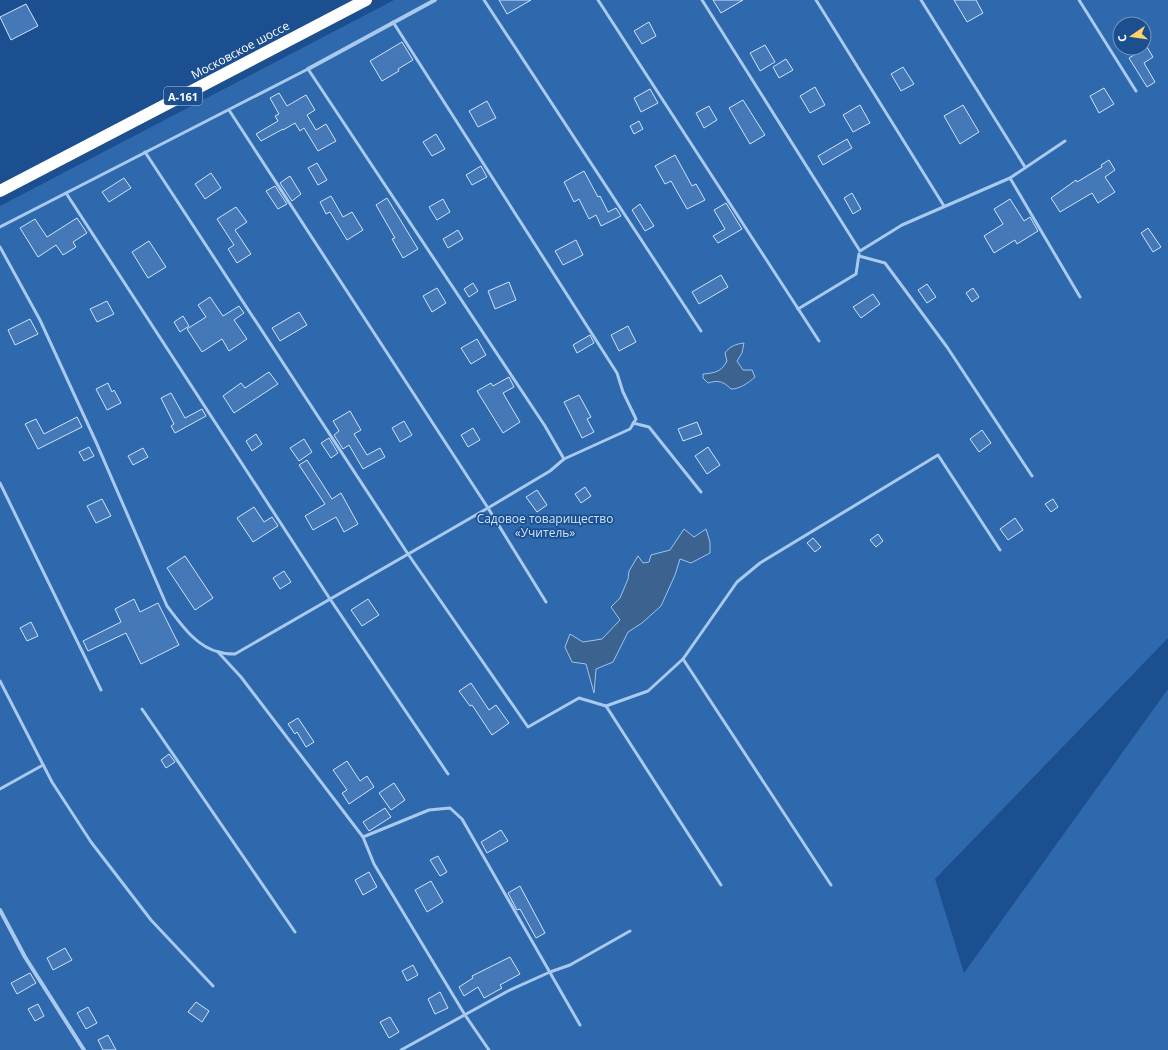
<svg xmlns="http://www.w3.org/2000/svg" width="1168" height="1050" font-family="'Open Sans',sans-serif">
  <rect width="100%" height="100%" fill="#1b4f8f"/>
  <path fill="#2e69ad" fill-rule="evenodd" d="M 394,0 L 1168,0 L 1168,638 L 935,879 L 964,973 L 1168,689 L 1168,1050 L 0,1050 L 0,206 ZM 1120,24 L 1144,24 L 1144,48 L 1120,48 Z"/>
  <g fill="#3c6290" stroke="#9cc4f0">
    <path d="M 744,343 L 742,353 L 737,361 L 743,370 L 752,370 L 755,377 C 748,383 740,389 731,389 C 723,381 718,380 708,383 L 703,378 L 703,374 C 715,373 721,372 727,361 L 725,353 C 730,346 736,344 744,343 Z"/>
    <polygon points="684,529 694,537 706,529 710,542 710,553 691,563 680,559 675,575 661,606 642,623 628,632 613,662 596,669 594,693 586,664 572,662 565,647 570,634 583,642 602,639 620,620 611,607 620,598 628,579 629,571 638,556 643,563 649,562 651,555 670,550"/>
  </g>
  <g fill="#4478b7" stroke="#cfe3fa">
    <polygon points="499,0 531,0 507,14"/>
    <polygon points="713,0 743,0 721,13"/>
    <polygon points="954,0 976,0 983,13 967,22"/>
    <polygon points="26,4 38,26 11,40 0,17"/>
    <polygon points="649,22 656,36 642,44 634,31"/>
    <polygon points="402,42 413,60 398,69 399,71 382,81 370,61"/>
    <polygon points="765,45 775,62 760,71 750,53"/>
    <polygon points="1147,47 1153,57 1144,63 1155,82 1147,87 1129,58"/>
    <polygon points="786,59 793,70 779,78 773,67"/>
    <polygon points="903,67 914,84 901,91 891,74"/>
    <polygon points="815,87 825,105 810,113 800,96"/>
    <polygon points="1104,88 1114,104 1099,113 1090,96"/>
    <polygon points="650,89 658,103 641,112 634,98"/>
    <polygon points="279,93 287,106 306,95 315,110 307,115 316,130 326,124 336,141 318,151 304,128 300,131 295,123 283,130 283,129 261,141 256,134 278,121 275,116 279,114 270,98"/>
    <polygon points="743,100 765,135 750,144 729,108"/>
    <polygon points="487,101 496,118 478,127 469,111"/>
    <polygon points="860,105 870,123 853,132 843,115"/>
    <polygon points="963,105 979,132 960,144 944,116"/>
    <polygon points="709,106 717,120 704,128 696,113"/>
    <polygon points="639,121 643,129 634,134 630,126"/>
    <polygon points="436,134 445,149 432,156 423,142"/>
    <polygon points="847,139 852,148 823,165 818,156"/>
    <polygon points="675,155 692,186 696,184 705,200 687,209 671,181 665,184 655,166"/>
    <polygon points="1109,160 1115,170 1105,177 1115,192 1098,203 1092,193 1060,212 1051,198 1076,180 1077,182 1102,167 1101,165"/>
    <polygon points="317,163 327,180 318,185 308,168"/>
    <polygon points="481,166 487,177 472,185 466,175"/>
    <polygon points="584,171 598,197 600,196 608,212 616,208 621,216 601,226 596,215 589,219 579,199 574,202 564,182"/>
    <polygon points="211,173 221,188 205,199 195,184"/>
    <polygon points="290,176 301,194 292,201 280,183"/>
    <polygon points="124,178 131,188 109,202 102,192"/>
    <polygon points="275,186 287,204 278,209 266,191"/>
    <polygon points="852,193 861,209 853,214 844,198"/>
    <polygon points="331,196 343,217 352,212 363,230 347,240 330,212 326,214 320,202"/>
    <polygon points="387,198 418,249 403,258 392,239 395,238 376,205"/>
    <polygon points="443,199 450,212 437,220 429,207"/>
    <polygon points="1010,199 1024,221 1030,217 1038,231 1017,244 1015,240 994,253 984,236 1003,224 994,209"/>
    <polygon points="726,203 742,229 718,243 713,236 725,229 714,210"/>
    <polygon points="640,204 654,226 645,231 632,210"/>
    <polygon points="236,207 247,222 235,230 251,254 237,263 228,249 234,245 217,219"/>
    <polygon points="77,218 87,233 73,242 76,247 63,255 56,245 38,257 20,228 35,219 47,237"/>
    <polygon points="1148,228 1161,247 1153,252 1141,233"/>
    <polygon points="458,230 463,239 448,248 443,239"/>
    <polygon points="576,240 583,255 563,265 555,251"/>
    <polygon points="149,241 166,267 148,278 132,252"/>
    <polygon points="721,275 728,287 699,304 692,292"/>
    <polygon points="509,282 516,300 495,309 488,291"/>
    <polygon points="473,283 478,291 469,297 464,289"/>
    <polygon points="927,284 936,297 927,303 918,290"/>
    <polygon points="437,288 446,303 432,312 423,296"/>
    <polygon points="973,288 979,297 972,302 966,293"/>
    <polygon points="873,294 880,304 861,318 853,307"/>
    <polygon points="210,297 223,316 239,306 244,313 234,320 247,339 229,351 222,339 202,352 187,329 206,317 198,305"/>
    <polygon points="107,301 114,314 97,322 90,309"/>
    <polygon points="299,312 307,325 280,341 272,328"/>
    <polygon points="183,316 189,326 180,332 174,322"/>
    <polygon points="30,319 38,334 15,345 8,330"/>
    <polygon points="628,326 636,342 619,351 611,335"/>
    <polygon points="590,335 594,343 577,353 573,345"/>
    <polygon points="477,339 486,355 471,364 461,348"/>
    <polygon points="269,372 278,384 234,413 223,396 241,383 245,388"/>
    <polygon points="509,377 514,387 503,393 520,422 503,433 477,391 491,383 493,386"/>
    <polygon points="108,383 112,392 114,390 121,403 107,410 96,389"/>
    <polygon points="171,393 185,418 202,409 206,416 175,433 171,426 174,424 161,398"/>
    <polygon points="579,395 591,417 587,419 594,432 582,438 564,402"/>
    <polygon points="350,411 361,430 354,434 367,455 380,448 385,457 363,469 349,445 343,449 334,435 339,431 333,421"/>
    <polygon points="77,417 82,427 38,449 25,424 36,419 44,434"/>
    <polygon points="404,421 412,435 400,442 392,428"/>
    <polygon points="697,422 702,434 683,441 678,429"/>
    <polygon points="473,428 480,440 468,447 461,435"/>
    <polygon points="982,430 991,443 979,452 970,439"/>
    <polygon points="256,434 262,444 252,451 246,441"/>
    <polygon points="329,438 338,453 331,458 321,443"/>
    <polygon points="304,439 312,452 299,461 290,448"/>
    <polygon points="89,447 94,456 84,461 79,452"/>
    <polygon points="708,447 720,465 707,474 695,456"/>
    <polygon points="143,448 148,457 133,465 128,456"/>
    <polygon points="307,460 332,499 341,493 358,524 344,532 336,517 313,530 305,516 325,504 299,465"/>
    <polygon points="585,487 591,496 581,503 575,494"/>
    <polygon points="537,490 547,505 537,512 526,497"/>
    <polygon points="102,499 111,516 96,523 87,506"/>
    <polygon points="1053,499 1058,507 1051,512 1045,504"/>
    <polygon points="254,507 264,522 272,517 278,526 253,542 237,518"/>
    <polygon points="1015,518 1023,530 1008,540 1000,529"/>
    <polygon points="878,534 883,541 876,547 870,540"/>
    <polygon points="813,538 821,547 815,552 807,543"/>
    <polygon points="185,556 213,598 195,610 167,568"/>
    <polygon points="284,571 291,582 280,589 273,578"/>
    <polygon points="134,599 140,612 158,603 179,645 141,664 126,633 88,651 83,641 121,622 115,609"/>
    <polygon points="368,599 379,615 362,626 351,610"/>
    <polygon points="31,622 38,636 27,641 20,628"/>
    <polygon points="471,683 489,710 496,705 509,723 492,735 472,705 470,706 459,691"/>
    <polygon points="298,718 314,742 306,747 297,732 295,734 288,724"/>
    <polygon points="169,754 175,762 166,768 161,760"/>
    <polygon points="347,761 360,781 367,776 374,787 349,804 342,793 347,790 333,770"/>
    <polygon points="394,783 405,800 391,810 379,793"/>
    <polygon points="385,808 391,817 369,831 363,822"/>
    <polygon points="501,830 508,841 487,853 481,842"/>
    <polygon points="438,856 447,872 440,876 430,860"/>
    <polygon points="369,872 377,887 363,895 355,880"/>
    <polygon points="431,881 443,902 427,912 415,890"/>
    <polygon points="520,886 545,933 536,938 520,909 517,910 508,893"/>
    <polygon points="65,948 72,960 53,970 47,958"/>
    <polygon points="510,957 520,974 500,985 502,988 484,998 478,987 464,996 459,987 473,978 472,976"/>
    <polygon points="413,965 418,975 407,981 402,971"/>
    <polygon points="30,973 36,983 17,994 11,983"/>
    <polygon points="440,992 448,1008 435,1014 428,999"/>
    <polygon points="196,1002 209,1011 202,1022 188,1012"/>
    <polygon points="38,1004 44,1016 35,1021 28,1009"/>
    <polygon points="88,1007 97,1023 86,1029 77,1013"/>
    <polygon points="390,1017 399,1032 389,1038 380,1022"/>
    <polygon points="108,1035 116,1050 103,1050 98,1040"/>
  </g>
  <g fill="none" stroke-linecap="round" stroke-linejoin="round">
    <g stroke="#a9c9ee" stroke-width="3">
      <polyline points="484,0 701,331"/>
      <polyline points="598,0 819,341"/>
      <polyline points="702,0 860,251 902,225 1010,178 1080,297"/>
      <polyline points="816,0 944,206"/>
      <polyline points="921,0 1025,167"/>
      <polyline points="1079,0 1136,91"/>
      <polyline points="229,110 488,508 546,602"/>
      <polyline points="145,152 408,554 528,727 579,698 606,706 648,691 683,659 737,582 760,563 938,455 1000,550"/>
      <polyline points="1010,178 1065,141"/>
      <polyline points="66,193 330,599 448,774"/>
      <polyline points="0,227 308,69 545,426 564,459"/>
      <path d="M 0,247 L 40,320 L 96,442 L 167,606 C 181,624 196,647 219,652 C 224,654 229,654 235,654 L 488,508 L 550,471 L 564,459 L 630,429 L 636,419 L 623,392 L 617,373 L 393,22"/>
      <polyline points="859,256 885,263 947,347 1032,476"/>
      <polyline points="798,309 856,274 859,254"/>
      <polyline points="633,423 649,427 701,492"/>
      <polyline points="0,483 101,690"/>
      <polyline points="218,652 241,677 363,837 374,864 465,1015 489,1050"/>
      <polyline points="683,659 831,885"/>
      <polyline points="0,681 52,782 91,842 151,920 213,986"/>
      <polyline points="606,706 721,885"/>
      <polyline points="142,709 295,932"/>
      <polyline points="0,789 43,765"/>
      <polyline points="363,837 429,810 450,808 462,819 580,1025"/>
      <polyline points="401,1050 508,991 550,972 570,965 630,931"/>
    </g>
    <g stroke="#a9c9ee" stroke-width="4">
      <polyline points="308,69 435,0"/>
      <polyline points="0,910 25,957 84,1050"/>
    </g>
    <polyline stroke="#fff" stroke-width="12" points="0,191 366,0"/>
  </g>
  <g text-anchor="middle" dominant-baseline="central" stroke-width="3.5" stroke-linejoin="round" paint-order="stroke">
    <rect fill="#1b4f8f" stroke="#bbcadd" stroke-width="1" x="164" y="87" width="38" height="18" rx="3"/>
    <g font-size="11" font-weight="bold" fill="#fff">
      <text x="183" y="96">А-161</text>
    </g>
    <g font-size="12" fill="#fff" stroke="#1b4f8f">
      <text transform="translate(240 50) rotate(-28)">Московское шоссе</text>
    </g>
    <g font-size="12" fill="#cfe3fa" stroke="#1b4f8f">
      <text x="545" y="518">Садовое товарищество<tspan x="545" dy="14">«Учитель»</tspan></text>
    </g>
  </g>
  <g transform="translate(1132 36) rotate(257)"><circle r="19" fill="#1b4f8f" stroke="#7695bc"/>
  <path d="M0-3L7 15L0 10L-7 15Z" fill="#ffd166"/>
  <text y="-6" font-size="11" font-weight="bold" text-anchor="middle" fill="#ffffff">С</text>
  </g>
</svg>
